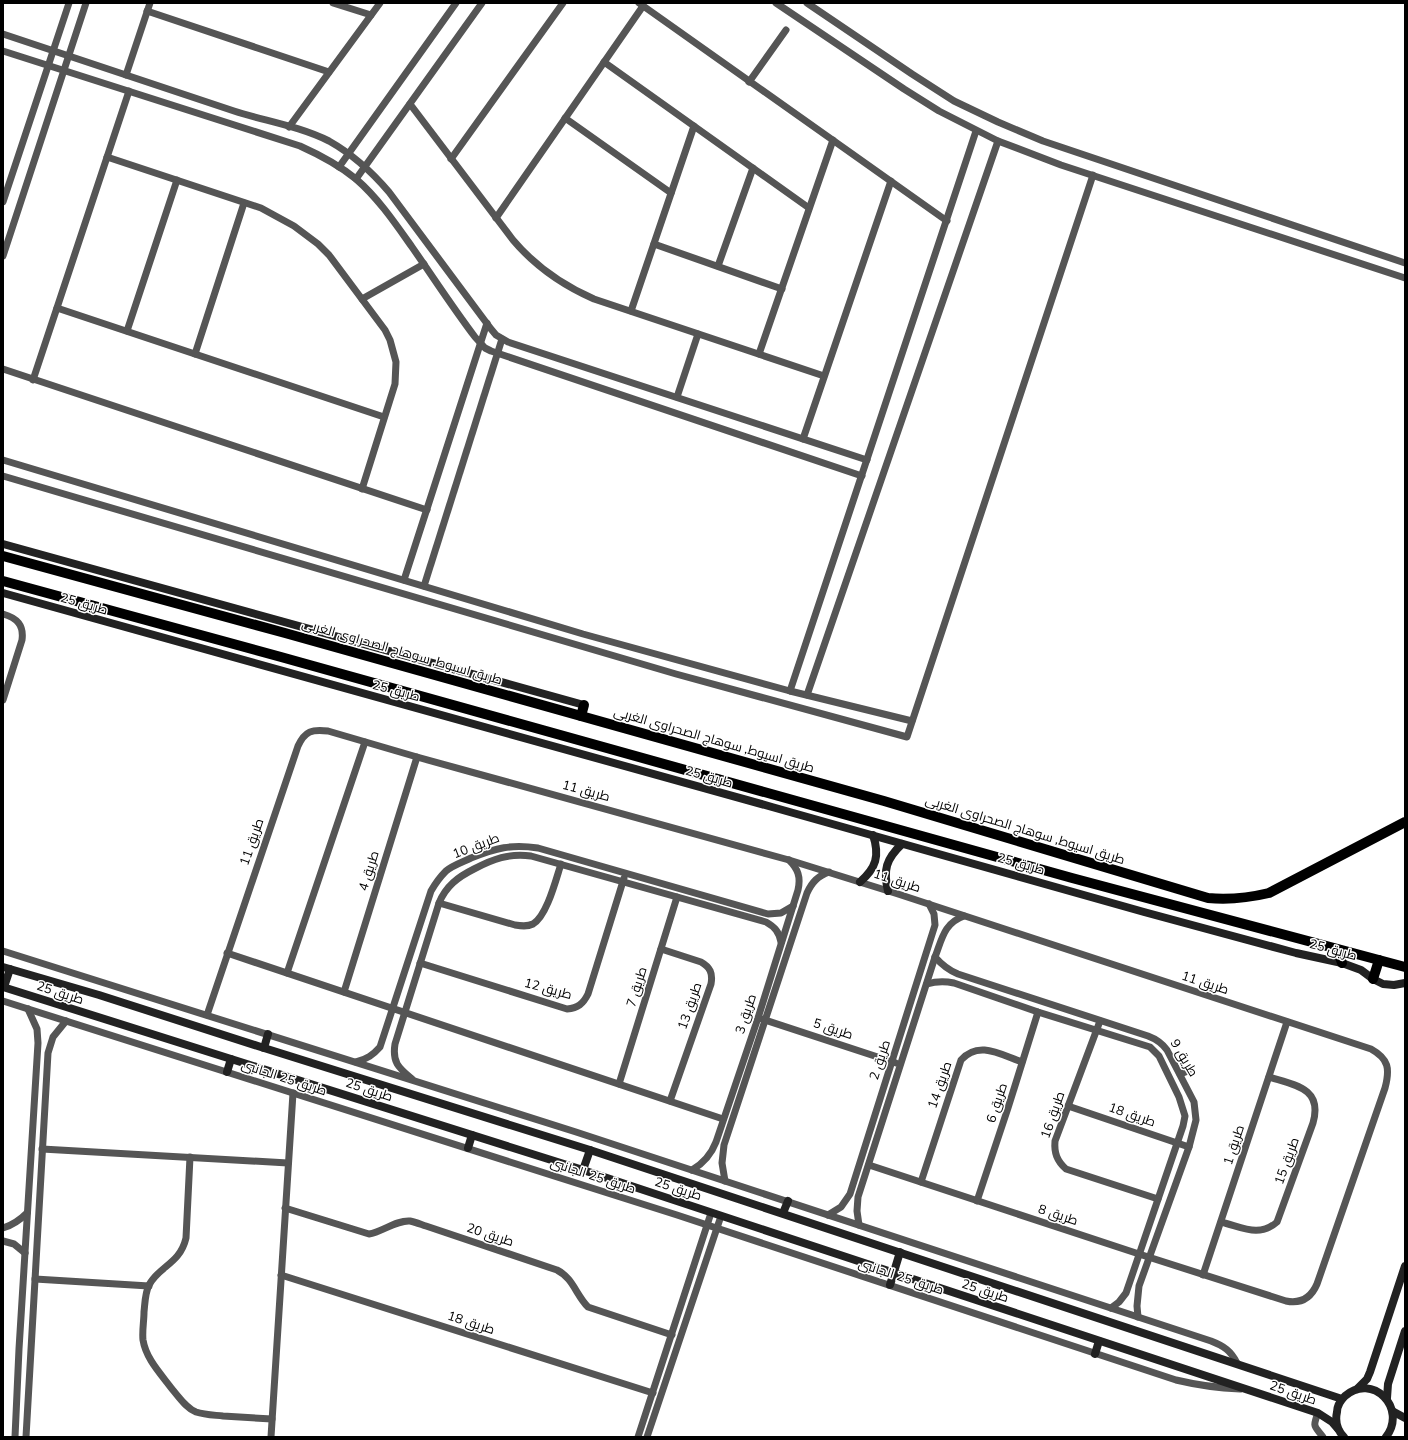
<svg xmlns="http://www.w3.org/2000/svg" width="1408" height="1440" font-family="'Nunito Sans',Cairo,sans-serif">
  <rect width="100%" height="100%" fill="#fff"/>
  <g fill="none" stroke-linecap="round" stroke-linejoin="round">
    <g stroke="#555" stroke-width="7">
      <polyline points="333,3 371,15"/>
      <polyline points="639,3 947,221"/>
      <polyline points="776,3 904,89 939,111 998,141 1061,165 1405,278"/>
      <polyline points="807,3 912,74 954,101 998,122 1043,141 1405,263"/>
      <polyline points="147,11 329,72"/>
      <path d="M 3,34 C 80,60 157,85 234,111 C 265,121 299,126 329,141 C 352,154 372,172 389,192 L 491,329 L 496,335 L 508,342 L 867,460"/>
      <path d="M 3,51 L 300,146 C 320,155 339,165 356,179 C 378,198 395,223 412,247 C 433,277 453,308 475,337 L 485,348 L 491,351 L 862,476"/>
      <polyline points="604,62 809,208"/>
      <polyline points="126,75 150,3"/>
      <polyline points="749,82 786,30"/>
      <path d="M 410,104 L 513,240 C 535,266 562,285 594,299 L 824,376"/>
      <polyline points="565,118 671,193"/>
      <polyline points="289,127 380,3"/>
      <polyline points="107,157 261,208 294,226 318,244 329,255 385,330 390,340 396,362 395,384 362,489"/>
      <polyline points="451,159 563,3"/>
      <polyline points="339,167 456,3"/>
      <polyline points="356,179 482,3"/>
      <polyline points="3,202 69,3"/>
      <polyline points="496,218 643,6"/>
      <polyline points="654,244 782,289"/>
      <polyline points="3,256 86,3"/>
      <polyline points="718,266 753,168"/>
      <polyline points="362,299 424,264"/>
      <polyline points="57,308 384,417"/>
      <polyline points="631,311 694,126"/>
      <polyline points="127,331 177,180"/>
      <polyline points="195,354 244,203"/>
      <polyline points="759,354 833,140"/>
      <polyline points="3,369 427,510"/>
      <polyline points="33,380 129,91"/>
      <polyline points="677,397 698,334"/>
      <polyline points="803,439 891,181"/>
      <polyline points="3,460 583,634 790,691 912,721"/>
      <polyline points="3,476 676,674 907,737 1093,175"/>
      <polyline points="404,580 487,323"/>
      <polyline points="424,586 502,339"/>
      <path d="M 3,614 C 17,618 24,625 22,640 L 3,700"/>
      <polyline points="790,691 976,131"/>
      <polyline points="807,695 998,141"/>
      <path d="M 439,903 L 515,925 C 521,926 527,927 533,924 C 547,916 556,879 561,864"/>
      <path d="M 661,949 L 701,962 C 710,967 713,973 711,984 L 670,1101"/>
      <path d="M 3,951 L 576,1132 L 1211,1341 C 1224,1346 1231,1351 1237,1363"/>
      <polyline points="227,953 723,1119"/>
      <path d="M 935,957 C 942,965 948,970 958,974 L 1148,1036 C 1156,1039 1162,1043 1167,1050 L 1194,1102 L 1196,1120 L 1189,1147 L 1139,1286 L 1137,1306 L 1138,1317"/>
      <path d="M 420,963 L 567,1009 C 578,1008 583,1004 588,994 L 624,878"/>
      <polyline points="287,973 365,742"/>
      <path d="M 927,984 C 937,981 944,981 954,983 L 1038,1012 L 1150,1047 L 1159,1056 L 1179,1097 L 1185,1116 L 1183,1126 L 1126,1293 L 1119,1302 L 1111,1308"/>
      <polyline points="344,992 417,757"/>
      <path d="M 3,1001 L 677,1215 L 1176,1380 C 1197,1385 1218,1388 1240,1389"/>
      <path d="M 207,1015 L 298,746 C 305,731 312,729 328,731 L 417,757 L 789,860 L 898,894 L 1371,1049 C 1389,1059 1390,1069 1385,1088 L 1317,1284 C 1311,1298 1301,1304 1286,1301 L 1139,1254 L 869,1165"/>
      <polyline points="762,1019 896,1063"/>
      <path d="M 1100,1021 L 1055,1141 C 1054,1153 1057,1161 1066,1169 L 1158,1199"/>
      <path d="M 356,1062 C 367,1059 373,1055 380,1047 L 431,891 C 435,884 440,877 446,871 C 453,865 463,862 471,858 C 496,848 511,844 538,848 L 768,914 L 781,913 L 793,906"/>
      <polyline points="1180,1074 1188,1071"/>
      <path d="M 412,1079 C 399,1068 392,1063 395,1044 L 439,903 C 446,886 458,877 474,869 C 493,859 509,853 531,856 L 766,922 C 775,927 779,932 781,942"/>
      <polyline points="619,1084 677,897"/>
      <polyline points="1068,1106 1189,1147"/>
      <polyline points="42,1149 288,1163"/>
      <path d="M 190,1157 L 186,1238 C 180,1264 159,1266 149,1285 C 145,1293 145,1303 144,1312 C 144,1321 142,1331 143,1340 C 146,1359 161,1374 172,1389 C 179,1397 186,1408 196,1412 C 205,1415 214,1415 223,1416 C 240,1417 256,1418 272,1419"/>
      <path d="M 692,1170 C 704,1163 711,1155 716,1142 L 758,1018 L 798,890 C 801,877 798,869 789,860"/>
      <path d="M 725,1181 L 722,1163 L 724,1145 L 807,893 C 812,882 818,876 829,872"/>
      <path d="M 921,1182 L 961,1060 C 979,1040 1001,1055 1022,1062"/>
      <polyline points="977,1201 1008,1108 1038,1012"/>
      <path d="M 285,1208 L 369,1234 C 382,1232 396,1220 410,1221 C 415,1222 420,1224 426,1226 L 557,1270 C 573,1278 576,1295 588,1307 L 672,1335"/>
      <polyline points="828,1215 841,1207 850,1194 935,925 934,914 929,904"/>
      <path d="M 1221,1222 C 1242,1227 1259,1238 1277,1222 L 1313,1123 C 1323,1088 1295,1085 1269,1077"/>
      <path d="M 859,1225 L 857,1211 L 858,1197 L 935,957 C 942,939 944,923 964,916"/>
      <path d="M 3,1228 C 13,1225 20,1220 27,1213"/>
      <polyline points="3,1241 14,1244 25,1253"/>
      <polyline points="281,1275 653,1393"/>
      <polyline points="1203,1275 1287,1022"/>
      <polyline points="35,1279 149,1286"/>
      <path d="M 1318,1413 C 1312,1428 1315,1426 1323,1437"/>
      <polyline points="15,1437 19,1349 38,1043 37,1029 28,1009"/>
      <polyline points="26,1437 48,1053 53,1037 66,1021"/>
      <polyline points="271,1437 293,1093"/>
      <polyline points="638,1437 711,1213"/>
      <polyline points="647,1437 721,1216"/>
    </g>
    <g stroke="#222" stroke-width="8">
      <polyline points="3,544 584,705"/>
      <polyline points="3,593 772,807 1144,912 1296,953 1342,963 1361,970 1373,979 1383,984 1394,985 1405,983"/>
      <path d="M 860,882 C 876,868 880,856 873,835"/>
      <path d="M 888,891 C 883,870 886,859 902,844"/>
      <polyline points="3,967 99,995 264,1048 590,1150 1342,1399"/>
      <polyline points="3,987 583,1170 1318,1413 1332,1422 1338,1429"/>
      <polyline points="4,987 10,969"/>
      <polyline points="264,1048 268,1034"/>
      <polyline points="227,1072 231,1059"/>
      <polyline points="468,1148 472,1135"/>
      <polyline points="583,1170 590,1150"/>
      <polyline points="783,1213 788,1201"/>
      <polyline points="890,1285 900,1252"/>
      <polyline points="1095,1354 1099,1341"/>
      <polyline points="1357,1389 1367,1379 1370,1372 1405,1266"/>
      <polyline points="1387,1398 1388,1384 1405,1331"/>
      <polyline points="1394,1412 1405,1418"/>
      <path d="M 1344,1437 C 1337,1430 1335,1421 1337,1412 C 1337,1406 1341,1400 1345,1396 C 1372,1372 1408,1408 1386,1437"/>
    </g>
    <g stroke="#000" stroke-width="10">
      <path d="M 3,556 L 285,633 L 884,801 L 1208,898 C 1230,900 1248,898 1269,893 L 1405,822"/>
      <polyline points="3,581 281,657 1072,878 1405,967"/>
      <polyline points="581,716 584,705"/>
      <polyline points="1342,963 1340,957 1345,952"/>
      <polyline points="1373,979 1379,960"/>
    </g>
  </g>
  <g text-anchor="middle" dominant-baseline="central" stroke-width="3" stroke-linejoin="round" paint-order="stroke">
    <g font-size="13" fill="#000" stroke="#fff">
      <text transform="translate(84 604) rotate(16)">طريق 25</text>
      <text transform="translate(402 652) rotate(16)">طريق اسيوط, سوهاج الصحراوى الغربى</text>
      <text transform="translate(396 691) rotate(15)">طريق 25</text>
      <text transform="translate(714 740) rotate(16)">طريق اسيوط, سوهاج الصحراوى الغربى</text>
      <text transform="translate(709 777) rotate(16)">طريق 25</text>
      <text transform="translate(586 791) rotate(15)">طريق 11</text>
      <text transform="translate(1025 830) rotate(17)">طريق اسيوط, سوهاج الصحراوى الغربى</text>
      <text transform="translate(252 842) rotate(-71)">طريق 11</text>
      <text transform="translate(476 846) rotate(-21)">طريق 10</text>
      <text transform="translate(1021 864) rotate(16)">طريق 25</text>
      <text transform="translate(369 871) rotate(-73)">طريق 4</text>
      <text transform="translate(897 881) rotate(18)">طريق 11</text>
      <text transform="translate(1333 950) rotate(15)">طريق 25</text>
      <text transform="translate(1205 983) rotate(18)">طريق 11</text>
      <text transform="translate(637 987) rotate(-73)">طريق 7</text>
      <text transform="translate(548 989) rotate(15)">طريق 12</text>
      <text transform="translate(60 993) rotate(18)">طريق 25</text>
      <text transform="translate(690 1006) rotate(-71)">طريق 13</text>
      <text transform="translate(746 1014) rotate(-72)">طريق 3</text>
      <text transform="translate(833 1029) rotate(18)">طريق 5</text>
      <text transform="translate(1184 1058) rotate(59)">طريق 9</text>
      <text transform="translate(880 1060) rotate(-72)">طريق 2</text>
      <text transform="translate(284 1078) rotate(18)">طريق 25 الجانبى</text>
      <text transform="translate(940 1085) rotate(-71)">طريق 14</text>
      <text transform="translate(369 1090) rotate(18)">طريق 25</text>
      <text transform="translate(997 1103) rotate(-72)">طريق 6</text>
      <text transform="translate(1053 1115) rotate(-71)">طريق 16</text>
      <text transform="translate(1132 1115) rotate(19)">طريق 18</text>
      <text transform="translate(1234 1145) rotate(-72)">طريق 1</text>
      <text transform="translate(1287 1161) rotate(-70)">طريق 15</text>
      <text transform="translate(593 1176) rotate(18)">طريق 25 الجانبى</text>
      <text transform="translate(678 1189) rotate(18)">طريق 25</text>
      <text transform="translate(1058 1215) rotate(18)">طريق 8</text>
      <text transform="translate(490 1235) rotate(18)">طريق 20</text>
      <text transform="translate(901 1277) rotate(18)">طريق 25 الجانبى</text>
      <text transform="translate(985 1291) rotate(18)">طريق 25</text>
      <text transform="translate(471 1323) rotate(18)">طريق 18</text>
      <text transform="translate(1293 1393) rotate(19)">طريق 25</text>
    </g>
  </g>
  <rect width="1408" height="1440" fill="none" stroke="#000000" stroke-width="8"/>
</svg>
